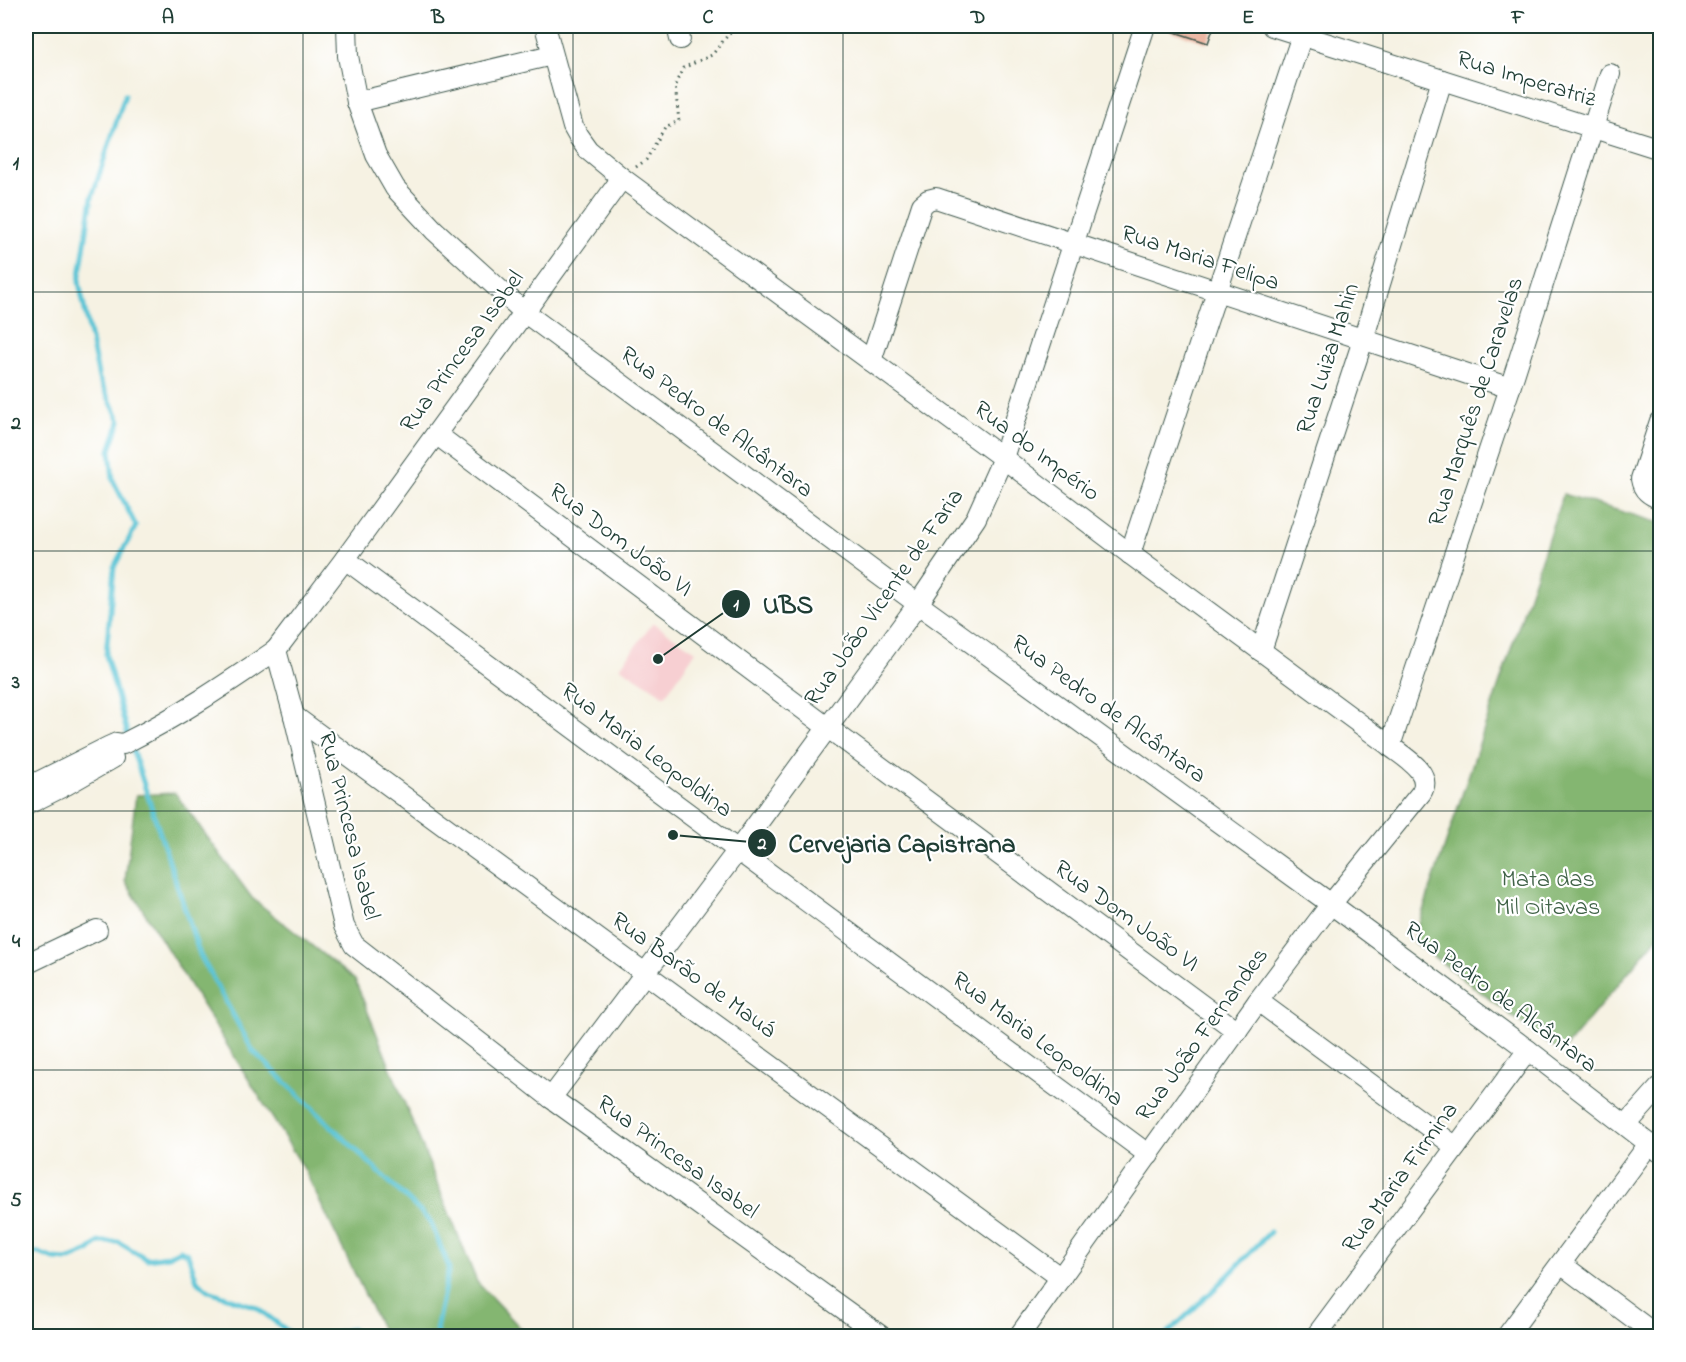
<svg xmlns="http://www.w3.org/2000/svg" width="1686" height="1362" font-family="'Indie Flower',sans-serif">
  <rect width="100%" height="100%" fill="#fff"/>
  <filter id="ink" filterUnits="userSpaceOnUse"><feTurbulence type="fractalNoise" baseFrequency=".0167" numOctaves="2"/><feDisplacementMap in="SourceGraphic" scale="12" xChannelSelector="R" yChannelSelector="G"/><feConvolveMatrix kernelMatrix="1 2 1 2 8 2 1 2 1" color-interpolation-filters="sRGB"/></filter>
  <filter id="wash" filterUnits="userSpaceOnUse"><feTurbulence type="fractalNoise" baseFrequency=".008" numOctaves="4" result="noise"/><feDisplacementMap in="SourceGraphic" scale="24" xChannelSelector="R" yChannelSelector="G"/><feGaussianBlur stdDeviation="1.35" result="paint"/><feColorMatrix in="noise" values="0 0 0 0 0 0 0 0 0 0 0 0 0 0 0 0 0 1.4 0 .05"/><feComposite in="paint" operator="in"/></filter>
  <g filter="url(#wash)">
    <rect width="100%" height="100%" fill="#f6f2e3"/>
    <polygon fill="#f7cfd2" points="653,623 696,651 665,696 620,667"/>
    <g fill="#84b671" stroke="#527a52" stroke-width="1.5">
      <polygon points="1563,494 1660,523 1660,934 1561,1053 1413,941"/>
      <polygon points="175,793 252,898 355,980 477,1282 528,1336 385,1336 303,1167 125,881 136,795"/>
    </g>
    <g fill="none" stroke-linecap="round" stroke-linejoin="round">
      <g stroke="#5ac4d5" stroke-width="5">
        <polyline points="125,95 92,197 79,282 99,379 120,421 110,450 113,480 136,526 114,567 106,655 128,736"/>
        <polyline points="131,745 200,955 253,1051 430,1221 449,1267 436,1330 438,1336"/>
        <polyline points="26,1252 39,1253 54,1259 68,1260 89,1251 99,1242 118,1242 147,1259 168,1256 180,1250 188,1254 197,1281 209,1291 256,1307 294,1336"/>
        <polyline points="324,1336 351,1329 362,1336"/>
        <polyline points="1165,1336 1220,1284 1270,1232"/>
      </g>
    </g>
    <g id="blocks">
      <polygon fill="#eab19b" points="1164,26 1214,26 1208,43 1163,28"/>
    </g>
  </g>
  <g filter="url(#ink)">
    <use href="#blocks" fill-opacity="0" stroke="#3f584e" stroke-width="1.5"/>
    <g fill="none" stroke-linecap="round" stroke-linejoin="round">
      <g stroke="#3f584e" stroke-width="22">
        <g id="minor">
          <polyline points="347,26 348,56 357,102 376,155 395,188 434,230 524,312 918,604 1331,904 1528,1050 1660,1152"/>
          <path d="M 545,26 L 573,127 L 578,136 L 588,150 L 622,178 L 1003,458 L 1130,554 L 1390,746 C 1404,757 1434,773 1421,793 L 1331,904 L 1258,1001 L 1019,1336"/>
          <polyline points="677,26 680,39"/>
          <polyline points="1272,26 1660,149"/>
          <polyline points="357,102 552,55"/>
          <polyline points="622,178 345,559 276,650 294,716 344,926 354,945 551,1098 881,1336"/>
          <polyline points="871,361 922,205 928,200 936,198 1510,388"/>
          <path d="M 1660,421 L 1641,479 C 1643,491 1650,495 1660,499"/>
          <polyline points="436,434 827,727 1237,1031"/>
          <polyline points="1130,554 1302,35"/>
          <polyline points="345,559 1149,1155"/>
          <polyline points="1261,651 1363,340 1442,80"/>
          <polyline points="294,716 1061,1278"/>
          <polyline points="1390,746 1510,388 1610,74"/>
          <path d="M 26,788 L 108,747 L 117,743 L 123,744 C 179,716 225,685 276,650"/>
          <polyline points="26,805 66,785 113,758"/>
          <polyline points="26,964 97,930"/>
          <polyline points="1258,1001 1456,1147"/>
          <polyline points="551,1098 738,850 918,604 976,518 1003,458 1145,26"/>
          <polyline points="1626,1125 1660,1087"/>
          <polyline points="1561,1264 1656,1335"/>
          <polyline points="1316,1336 1528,1050"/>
          <polyline points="1507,1336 1649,1144"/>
        </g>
      </g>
      <polyline stroke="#3f584e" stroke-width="3" stroke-dasharray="1.5 4.5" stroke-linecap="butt" points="636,167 646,160 665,127 679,121 675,85 683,68 712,55 735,26"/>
      <use href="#minor" stroke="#fff" stroke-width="20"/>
    </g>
  </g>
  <path fill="none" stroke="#1f3d34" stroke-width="1.5" stroke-opacity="0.55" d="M 303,26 L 303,1336M 573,26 L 573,1336M 843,26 L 843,1336M 1113,26 L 1113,1336M 1383,26 L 1383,1336M 26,292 L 1660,292M 26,551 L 1660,551M 26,811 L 1660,811M 26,1070 L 1660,1070"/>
  <g text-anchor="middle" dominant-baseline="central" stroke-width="4.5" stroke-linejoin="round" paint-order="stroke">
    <g font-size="24" fill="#1f3d34" stroke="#fff">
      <text transform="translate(1526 80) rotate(17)">Rua Imperatriz</text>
      <text transform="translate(1200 259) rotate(18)">Rua Maria Felipa</text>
      <text transform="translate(463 352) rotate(-54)">Rua Princesa Isabel</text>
      <text transform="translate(1329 359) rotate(-72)">Rua Luiza Mahin</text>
      <text transform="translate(1477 402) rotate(-72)">Rua Marquês de Caravelas</text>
      <text transform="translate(716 423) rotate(37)">Rua Pedro de Alcântara</text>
      <text transform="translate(1036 452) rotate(37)">Rua do Império</text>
      <text transform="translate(620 541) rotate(37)">Rua Dom João VI</text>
      <text transform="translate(885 598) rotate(-55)">Rua João Vicente de Faria</text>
      <text transform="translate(1108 710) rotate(36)">Rua Pedro de Alcântara</text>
      <text transform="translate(646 751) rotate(37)">Rua Maria Leopoldina</text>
      <text transform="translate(348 826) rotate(76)">Rua Princesa Isabel</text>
      <text transform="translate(1126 917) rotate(36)">Rua Dom João VI</text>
      <text transform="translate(693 976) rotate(36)">Rua Barão de Mauá</text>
      <text transform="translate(1500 998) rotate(37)">Rua Pedro de Alcântara</text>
      <text transform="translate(1203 1035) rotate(-54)">Rua João Fernandes</text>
      <text transform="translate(1037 1040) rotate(37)">Rua Maria Leopoldina</text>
      <text transform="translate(677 1158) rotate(36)">Rua Princesa Isabel</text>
      <text transform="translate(1401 1178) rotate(-54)">Rua Maria Firmina</text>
    </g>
    <g font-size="24" fill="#416348" stroke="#fff">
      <text x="1548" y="880">Mata das<tspan x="1548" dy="28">Mil Oitavas</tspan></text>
    </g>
  </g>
  <path fill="none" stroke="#1f3d34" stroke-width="2" d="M658 659L736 604M673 835L762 843"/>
  <g fill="#1f3d34" stroke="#fff" stroke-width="2">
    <circle cx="658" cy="659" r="6"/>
    <circle cx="673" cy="835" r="6"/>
    <circle cx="736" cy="604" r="15"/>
    <circle cx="762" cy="843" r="15"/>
  </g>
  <g font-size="18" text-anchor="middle" font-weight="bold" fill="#fff">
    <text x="736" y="610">1</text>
    <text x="762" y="849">2</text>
  </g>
  <g font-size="26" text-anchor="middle" font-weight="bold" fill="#1f3d34" stroke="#fff" stroke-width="4.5" stroke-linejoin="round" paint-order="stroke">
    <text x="788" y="613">UBS</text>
    <text x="902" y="852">Cervejaria Capistrana</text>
  </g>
  <rect width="1686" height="1362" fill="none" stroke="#fff" stroke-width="66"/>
  <rect x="33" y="33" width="1620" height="1296" fill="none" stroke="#1f3d34" stroke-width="2"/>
  <g font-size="20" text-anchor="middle" font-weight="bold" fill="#1f3d34">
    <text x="168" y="23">A</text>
    <text x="438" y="23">B</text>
    <text x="708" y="23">C</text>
    <text x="978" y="23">D</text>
    <text x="1248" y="23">E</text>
    <text x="1518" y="23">F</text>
    <text x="16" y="169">1</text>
    <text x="16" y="429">2</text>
    <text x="16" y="688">3</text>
    <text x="16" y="947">4</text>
    <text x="16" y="1206">5</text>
  </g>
</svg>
